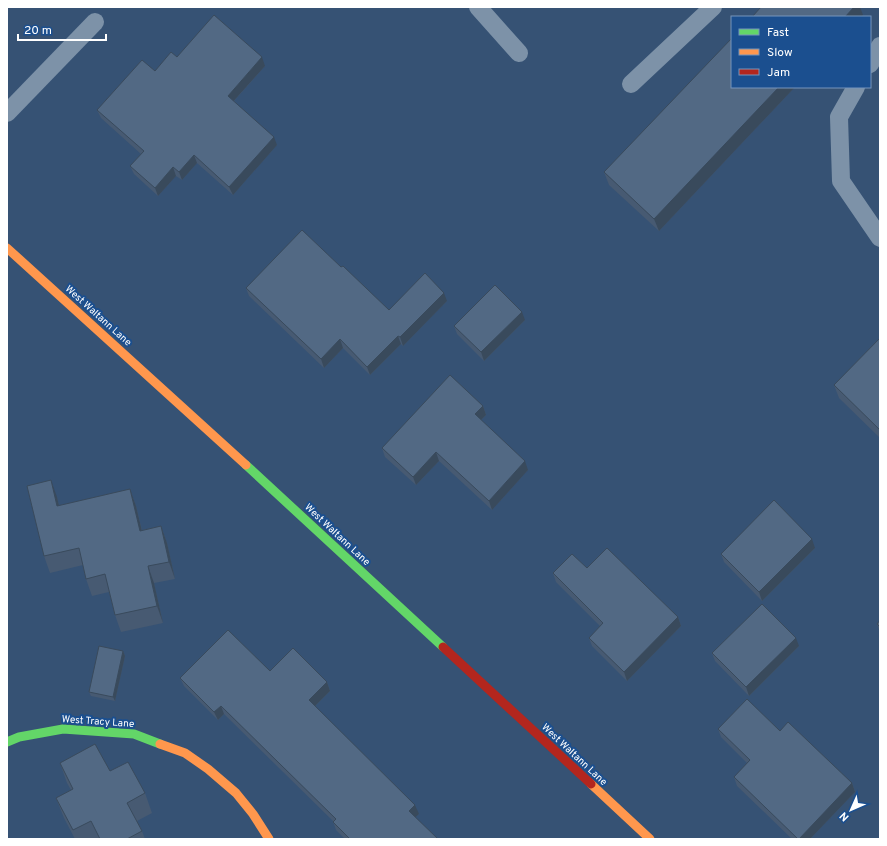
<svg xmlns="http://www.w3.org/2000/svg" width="887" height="846" font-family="Overpass,sans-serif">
  <rect width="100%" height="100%" fill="#365274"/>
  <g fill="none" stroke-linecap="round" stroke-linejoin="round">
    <g stroke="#7d92a8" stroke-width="18">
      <polyline points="478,7 519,53"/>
      <polyline points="870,64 880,46"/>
      <polyline points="631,84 713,7"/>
      <polyline points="856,87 839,117 841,181 880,238"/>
      <polyline points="7,113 95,22"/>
    </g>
    <g stroke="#63d668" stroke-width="9">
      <polyline points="246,465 443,647"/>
      <polyline points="7,742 19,737 63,729 134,734 160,744"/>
    </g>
    <g stroke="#ff974d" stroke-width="9">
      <polyline points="7,248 246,465"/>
      <polyline points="160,744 185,753 208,769 236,793 253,814 269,839"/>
      <polyline points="591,784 650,839"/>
    </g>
    <polyline stroke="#b3261e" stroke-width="9" points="443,647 591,784"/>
  </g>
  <g fill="#475a72">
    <polygon points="177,57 265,66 234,101 277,145 233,195 197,163 182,180 176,176 158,196 134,174 130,166 141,154 101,118 97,110 155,71"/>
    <polygon points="732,87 795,87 659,231 609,185 604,172"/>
    <polygon points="341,267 389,310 447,301 403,346 401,344 370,375 343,348 324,368 249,296 246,288"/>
    <polygon points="525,320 484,361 457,334 454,326"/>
    <polygon points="880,338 880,438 839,398 834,385"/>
    <polygon points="483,406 486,415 481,420 528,470 492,510 439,461 416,485 385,457 382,448"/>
    <polygon points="130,489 136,506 142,530 161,526 167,543 175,579 154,583 163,623 121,632 115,615 109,592 92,596 86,579 83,565 50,573 44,556 57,497 59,506"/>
    <polygon points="815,548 762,601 724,562 721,554"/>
    <polygon points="587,568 678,617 681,626 627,681 592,646 589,638 600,626 556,582 553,573"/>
    <polygon points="880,620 880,632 877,624"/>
    <polygon points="799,646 749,696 715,661 712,653"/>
    <polygon points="123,651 125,656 115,701 91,696 89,692"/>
    <polygon points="270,671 327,682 330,691 315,706 419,814 415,817 438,839 345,839 336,830 333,821 224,714 218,720 184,686 180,678"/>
    <polygon points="718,729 780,731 852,783 855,792 810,839 792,839 737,786 734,777 747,763 721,737"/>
    <polygon points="60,763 110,771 145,793 152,813 137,821 142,831 145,839 75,839 64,818 56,798 71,790 67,783"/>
  </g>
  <g fill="#394a5c">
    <polygon points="854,7 860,7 863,15 861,17 845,17"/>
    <polygon points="262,57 265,66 231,104 228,96"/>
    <polygon points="779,87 795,87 659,231 654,219"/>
    <polygon points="274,137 277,145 233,195 229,187"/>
    <polygon points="194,155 197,163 182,180 179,172"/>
    <polygon points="173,167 176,176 158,196 155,188"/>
    <polygon points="444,293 447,301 403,346 400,337"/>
    <polygon points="522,312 525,320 484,361 481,352"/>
    <polygon points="398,336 401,344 370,375 367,367"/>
    <polygon points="340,339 343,348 324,368 321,359"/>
    <polygon points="483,406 486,415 478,423 475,414"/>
    <polygon points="436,452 439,461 416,485 413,477"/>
    <polygon points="525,461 528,470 492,510 489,501"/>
    <polygon points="51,480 57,497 63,523 57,506"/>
    <polygon points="130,489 136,506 146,548 140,531"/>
    <polygon points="161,526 167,543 175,579 169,562"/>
    <polygon points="812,539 815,548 762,601 759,592"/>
    <polygon points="148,566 154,583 163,623 157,606"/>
    <polygon points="678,617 681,626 627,681 624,672"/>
    <polygon points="796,638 799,646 749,696 746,687"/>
    <polygon points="123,651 125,656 115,701 113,697"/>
    <polygon points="327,682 330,691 313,708 309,700"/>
    <polygon points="221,706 224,714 218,720 214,712"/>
    <polygon points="852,783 855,792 810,839 799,839"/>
    <polygon points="415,805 419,814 412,820 409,811"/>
  </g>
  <g fill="#526984" stroke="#394a5c">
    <polygon points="761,7 854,7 845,17 752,17"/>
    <polygon points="214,15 262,57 228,96 274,137 229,187 194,155 179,172 173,167 155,188 130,166 144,151 97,110 142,60 155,71 171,52 177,57"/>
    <polygon points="732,38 732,87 779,87 654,219 604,172"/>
    <polygon points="302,230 341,267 343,266 389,310 425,273 444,293 400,337 398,336 367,367 340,339 321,359 246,288"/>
    <polygon points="495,285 522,312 481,352 454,326"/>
    <polygon points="880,338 880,430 834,385"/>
    <polygon points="450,375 483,406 475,414 525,461 489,501 436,452 413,477 382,448"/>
    <polygon points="51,480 57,506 130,489 140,531 161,526 169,562 148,566 157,606 115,615 105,574 86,579 79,548 44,556 27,486"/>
    <polygon points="774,500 812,539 759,592 721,554"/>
    <polygon points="607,548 678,617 624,672 589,638 603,623 553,573 572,554 587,568"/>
    <polygon points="762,604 796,638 746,687 712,653"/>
    <polygon points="880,620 880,627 877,624"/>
    <polygon points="228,630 270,671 293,648 327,682 309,700 415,805 409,811 438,839 347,839 349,838 333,822 336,819 221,706 214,712 180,678"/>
    <polygon points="99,646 123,651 113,697 89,692"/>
    <polygon points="747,699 780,731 788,722 852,783 799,839 798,839 734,777 750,760 718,729"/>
    <polygon points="95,744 110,771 128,762 145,793 127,803 142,831 127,839 100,839 91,821 73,830 56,798 73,789 60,763"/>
  </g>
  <g text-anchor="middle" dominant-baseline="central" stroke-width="4" stroke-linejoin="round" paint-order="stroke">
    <g font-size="10" fill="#fff" stroke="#1b4f8f">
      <text transform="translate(98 316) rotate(42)">West Waltann Lane</text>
      <text transform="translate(337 535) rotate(43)">West Waltann Lane</text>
      <text transform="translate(98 722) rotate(4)">West Tracy Lane</text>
      <text transform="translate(574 755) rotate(43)">West Waltann Lane</text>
    </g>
  </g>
  <rect width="887" height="846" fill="none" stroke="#ffffff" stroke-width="16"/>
  <rect x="731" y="16" width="140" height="72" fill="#1b4f8f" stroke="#7695bc"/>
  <rect x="739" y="29" width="20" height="6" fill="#63d668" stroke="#7695bc"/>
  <text x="767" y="36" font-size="12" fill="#ffffff">Fast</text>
  <rect x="739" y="49" width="20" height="6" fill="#ff974d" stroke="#7695bc"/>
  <text x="767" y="56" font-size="12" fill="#ffffff">Slow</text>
  <rect x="739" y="69" width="20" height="6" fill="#b3261e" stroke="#7695bc"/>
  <text x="767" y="76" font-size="12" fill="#ffffff">Jam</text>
  <g transform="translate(851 810) rotate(225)" stroke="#1b4f8f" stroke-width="3" paint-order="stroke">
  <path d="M0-3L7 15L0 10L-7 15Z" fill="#ffffff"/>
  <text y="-6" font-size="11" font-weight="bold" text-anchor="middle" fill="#ffffff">N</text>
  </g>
  <path d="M18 34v6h88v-6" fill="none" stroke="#ffffff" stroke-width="2"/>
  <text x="24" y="34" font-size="12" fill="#ffffff" stroke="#1b4f8f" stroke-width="3" paint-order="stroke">20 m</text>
</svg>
